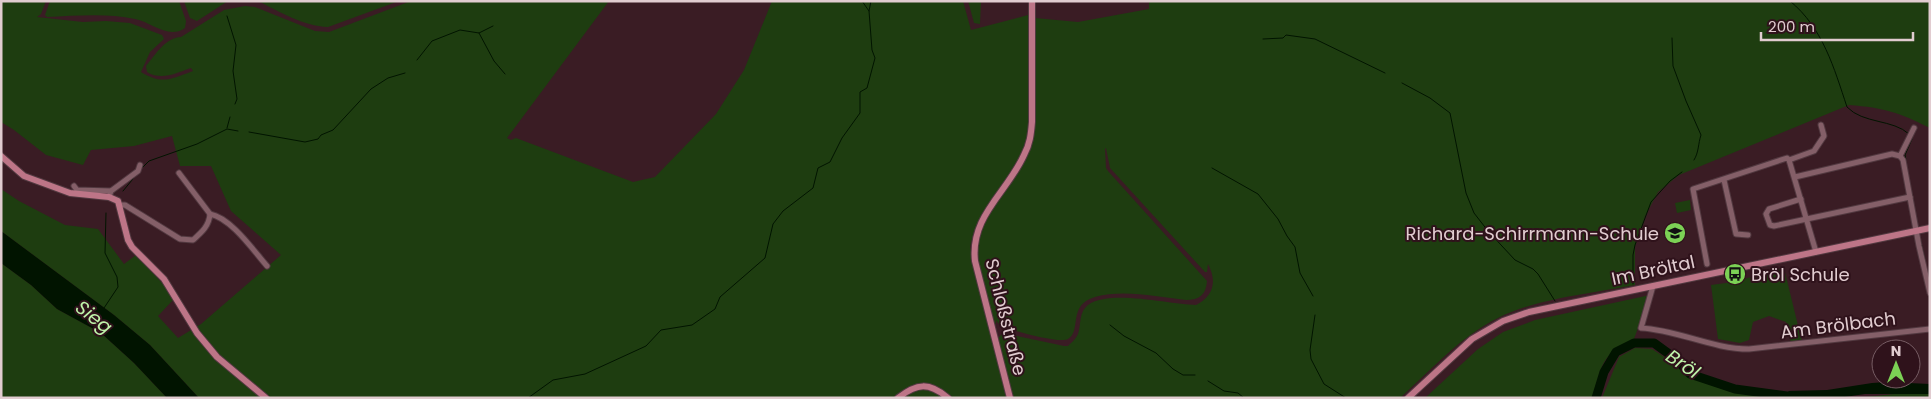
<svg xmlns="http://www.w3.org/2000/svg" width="1931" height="399" font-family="Poppins,sans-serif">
  <rect width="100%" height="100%" fill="#3a1c24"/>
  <g fill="#1e3d10">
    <path d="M 1,1 L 46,1 L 41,14 L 37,17 L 83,22 L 106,21 L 130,23 L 162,35 L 164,39 L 150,52 L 141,72 C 162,85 171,79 193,71 L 191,68 C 176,73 162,81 147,72 L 146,66 C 156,54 165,38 181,37 L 224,10 L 245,6 L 255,7 L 315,31 L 329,32 L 411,1 L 609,1 L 507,138 L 511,140 L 516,138 L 633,182 L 655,177 L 716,114 L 744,70 L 772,1 L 963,1 L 971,30 L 1028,15 L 1029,16 L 1029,129 L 1028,139 L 1019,161 L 981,218 L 974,231 L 970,247 L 993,338 L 999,337 L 1003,333 L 1064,346 L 1068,346 C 1071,343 1076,339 1078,334 C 1081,326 1079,315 1085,308 C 1102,287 1171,305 1196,305 C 1214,296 1217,281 1208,264 L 1207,272 L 1205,272 L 1110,168 L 1106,148 L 1105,149 L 1106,168 L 1108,171 L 1207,281 C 1206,295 1199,300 1186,300 C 1157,297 1124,289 1095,297 C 1067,305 1082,331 1068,339 C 1060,344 1010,330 1001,326 C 1000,325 997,322 996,320 L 996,324 L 993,321 L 976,251 L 983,224 L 1022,164 L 1033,140 L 1035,18 L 1078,22 L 1149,9 L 1149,1 L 1930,1 L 1930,128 C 1898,112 1885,108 1849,105 L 1679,175 L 1658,192 L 1645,216 L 1635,246 L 1635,285 C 1594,293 1534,299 1498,318 C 1461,336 1431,370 1400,398 L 199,398 L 150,345 L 114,315 L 1,231 L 1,189 L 19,201 L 65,225 L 98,229 L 124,264 L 136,255 L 163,284 L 173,300 L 158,316 L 178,338 L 201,324 L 281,255 L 231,211 L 211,166 L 180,166 L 172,136 L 134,146 L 91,150 L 83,165 L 46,155 L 14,130 L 1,122 Z"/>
    <path d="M 50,1 L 179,1 L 186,21 L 185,28 C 168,40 152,22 135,19 C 107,13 75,16 47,17 L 45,15 Z"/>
    <polygon points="184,1 228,1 197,21 190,18"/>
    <path d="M 258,1 L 399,1 L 328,27 C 303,26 280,12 258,1 Z"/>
    <polygon points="968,1 981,1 980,24 974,23"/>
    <polygon points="1690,200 1691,210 1677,213 1675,203"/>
    <polygon points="1,263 31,285 57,309 101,333 134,363 167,398 1,398"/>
    <polygon points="1784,268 1802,342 1791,343 1786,322 1769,316 1753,322 1749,340 1740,343 1718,339 1711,285 1733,282"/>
    <path d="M 1650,295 L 1634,339 C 1600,356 1603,363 1592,398 L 1425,398 L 1478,349 L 1503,332 L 1535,320 Z"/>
    <polygon points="1635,348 1652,349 1672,362 1689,378 1734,391 1772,398 1602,398 1619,357"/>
    <polygon points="1894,394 1930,394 1930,398 1857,398"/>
  </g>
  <g fill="#011400">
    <polygon points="1,231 114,315 150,345 199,398 167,398 134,363 101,333 57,309 31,285 1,263"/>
    <polygon points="1887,382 1930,384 1930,394 1865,394 1838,398 1794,398 1788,391 1827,390 1872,383"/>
  </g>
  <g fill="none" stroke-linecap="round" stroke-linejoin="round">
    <g stroke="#011400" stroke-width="1">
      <polyline points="862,1 869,11"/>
      <path d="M 1790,1 C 1823,28 1834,68 1847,107 C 1863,124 1893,119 1909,134"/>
      <polyline points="227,16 236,45 233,71 237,99 235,104"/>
      <polyline points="479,33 494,61 505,74"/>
      <path d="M 1672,38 L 1673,66 L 1686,101 L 1701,135 C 1698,144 1699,152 1694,160"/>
      <polyline points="1263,39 1283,38 1286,35 1315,39 1385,73"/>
      <polyline points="417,60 432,41 460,30 479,33 493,26"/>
      <polyline points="1402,83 1430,98 1450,113 1466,193 1474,213 1488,231 1515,260 1533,269 1538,274 1555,301"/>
      <polyline points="227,128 230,117"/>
      <polyline points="249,132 305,142 318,139 321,135 333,130 371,89 388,78 405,73"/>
      <polyline points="1906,160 1905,155 1912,139"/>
      <polyline points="1212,168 1258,194 1278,219 1287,236 1295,247 1300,273 1313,296"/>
      <polyline points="141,169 149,161 197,144 227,129 238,131"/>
      <polyline points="123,191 137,174"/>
      <polyline points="1920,238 1925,259"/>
      <polyline points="1633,284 1633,255 1635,245 1651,202 1670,181 1682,172"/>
      <polyline points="104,308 118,287 117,277 105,253 106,213"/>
      <polyline points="1315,315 1310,350 1311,359 1324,384 1346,398"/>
      <polyline points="1110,325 1124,336 1156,353 1173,369 1183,375 1195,375"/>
      <polyline points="1208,381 1224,391 1238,393 1244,398"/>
      <polyline points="528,398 553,380 585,374 646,346 661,330 692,325 715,309 720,297 765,258 773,224 783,211 813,188 818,168 830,162 842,138 860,113 860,92 867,88 875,58 872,50 869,11 871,1"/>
    </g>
    <polyline stroke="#011400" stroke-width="9" points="1596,398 1604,372 1616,352 1634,343 1654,343 1676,359 1690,374 1735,389 1802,398"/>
    <g stroke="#523940" stroke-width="7">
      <g id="minor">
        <polyline points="1914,128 1900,156 1903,160 1919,246 1930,293"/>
        <polyline points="1789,160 1814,151 1824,136 1821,125"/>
        <polyline points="1795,177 1892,154 1900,156"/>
        <polyline points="1724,180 1736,234 1748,235"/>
        <polyline points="74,186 77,190 111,191"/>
        <polyline points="109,197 111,191 138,171 140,165"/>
        <polyline points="1801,199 1769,209 1766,214 1770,225 1774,226 1910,197"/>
        <path d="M 120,205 L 125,205 L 180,239 L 193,240 C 202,232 209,226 210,214 L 179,173"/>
        <path d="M 210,214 C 231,218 253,250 267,266"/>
        <polyline points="1707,264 1693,189 1787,158 1789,160 1816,252"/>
        <path d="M 1653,286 L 1641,328 C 1678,330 1712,349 1749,349 L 1930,329"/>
      </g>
    </g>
    <g stroke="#523940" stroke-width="8">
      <g id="major">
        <polyline points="1,156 24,176 70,193 109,197 118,201 128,240 132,247 164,279 197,333 217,357 266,398"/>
        <path d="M 898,398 C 917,383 929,382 948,398"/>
        <path d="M 1010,398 L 975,261 C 970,216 1007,193 1024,155 C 1030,144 1031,134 1032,122 L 1032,1"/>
        <polyline points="1408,398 1472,339 1503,321 1529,312 1930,228"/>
      </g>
    </g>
    <use href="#minor" stroke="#845f68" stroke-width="5"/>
    <use href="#major" stroke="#bd7587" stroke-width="6"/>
  </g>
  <defs>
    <g id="school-disc" transform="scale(1.125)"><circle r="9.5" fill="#7cd155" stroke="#2f121b"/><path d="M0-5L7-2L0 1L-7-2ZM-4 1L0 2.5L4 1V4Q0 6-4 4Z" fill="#111"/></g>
    <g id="bus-disc" transform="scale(1.125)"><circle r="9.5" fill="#7cd155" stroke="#2f121b"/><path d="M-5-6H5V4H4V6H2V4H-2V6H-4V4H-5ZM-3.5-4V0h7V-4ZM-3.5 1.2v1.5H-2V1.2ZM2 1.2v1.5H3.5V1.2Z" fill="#111"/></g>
  </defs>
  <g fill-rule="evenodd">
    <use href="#school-disc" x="1675" y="233"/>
    <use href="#bus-disc" x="1735" y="274"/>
  </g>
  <g text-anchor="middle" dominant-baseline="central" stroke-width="4" stroke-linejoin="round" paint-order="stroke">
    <g font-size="18" fill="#e1ccd0" stroke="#2f121b" text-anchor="end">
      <text x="1659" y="233">Richard-Schirrmann-Schule</text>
      <text x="1751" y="274" text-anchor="start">Bröl Schule</text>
    </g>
    <g font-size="18" fill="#e1ccd0" stroke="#2f121b">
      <text transform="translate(1653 270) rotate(-12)">Im Bröltal</text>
      <text transform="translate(1006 317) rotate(76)">Schloßstraße</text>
      <text transform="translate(1838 325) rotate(-7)">Am Brölbach</text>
    </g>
    <g font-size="19" font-style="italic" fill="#bff4aa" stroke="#2f121b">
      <text transform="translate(94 317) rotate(38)">Sieg</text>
      <text transform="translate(1683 364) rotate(34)">Bröl</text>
    </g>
  </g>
  <rect width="1931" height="399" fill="none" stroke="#e1ccd0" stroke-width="5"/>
  <g transform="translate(1896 364)"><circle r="24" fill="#2f121b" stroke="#765c63"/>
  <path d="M0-4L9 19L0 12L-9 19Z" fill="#7cd155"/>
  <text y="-8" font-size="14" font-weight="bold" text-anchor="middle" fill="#e1ccd0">N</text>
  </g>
  <path d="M1761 32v8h152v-8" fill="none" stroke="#e1ccd0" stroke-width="2.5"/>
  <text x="1768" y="32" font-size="15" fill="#e1ccd0" stroke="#2f121b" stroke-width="4" paint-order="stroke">200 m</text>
</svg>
